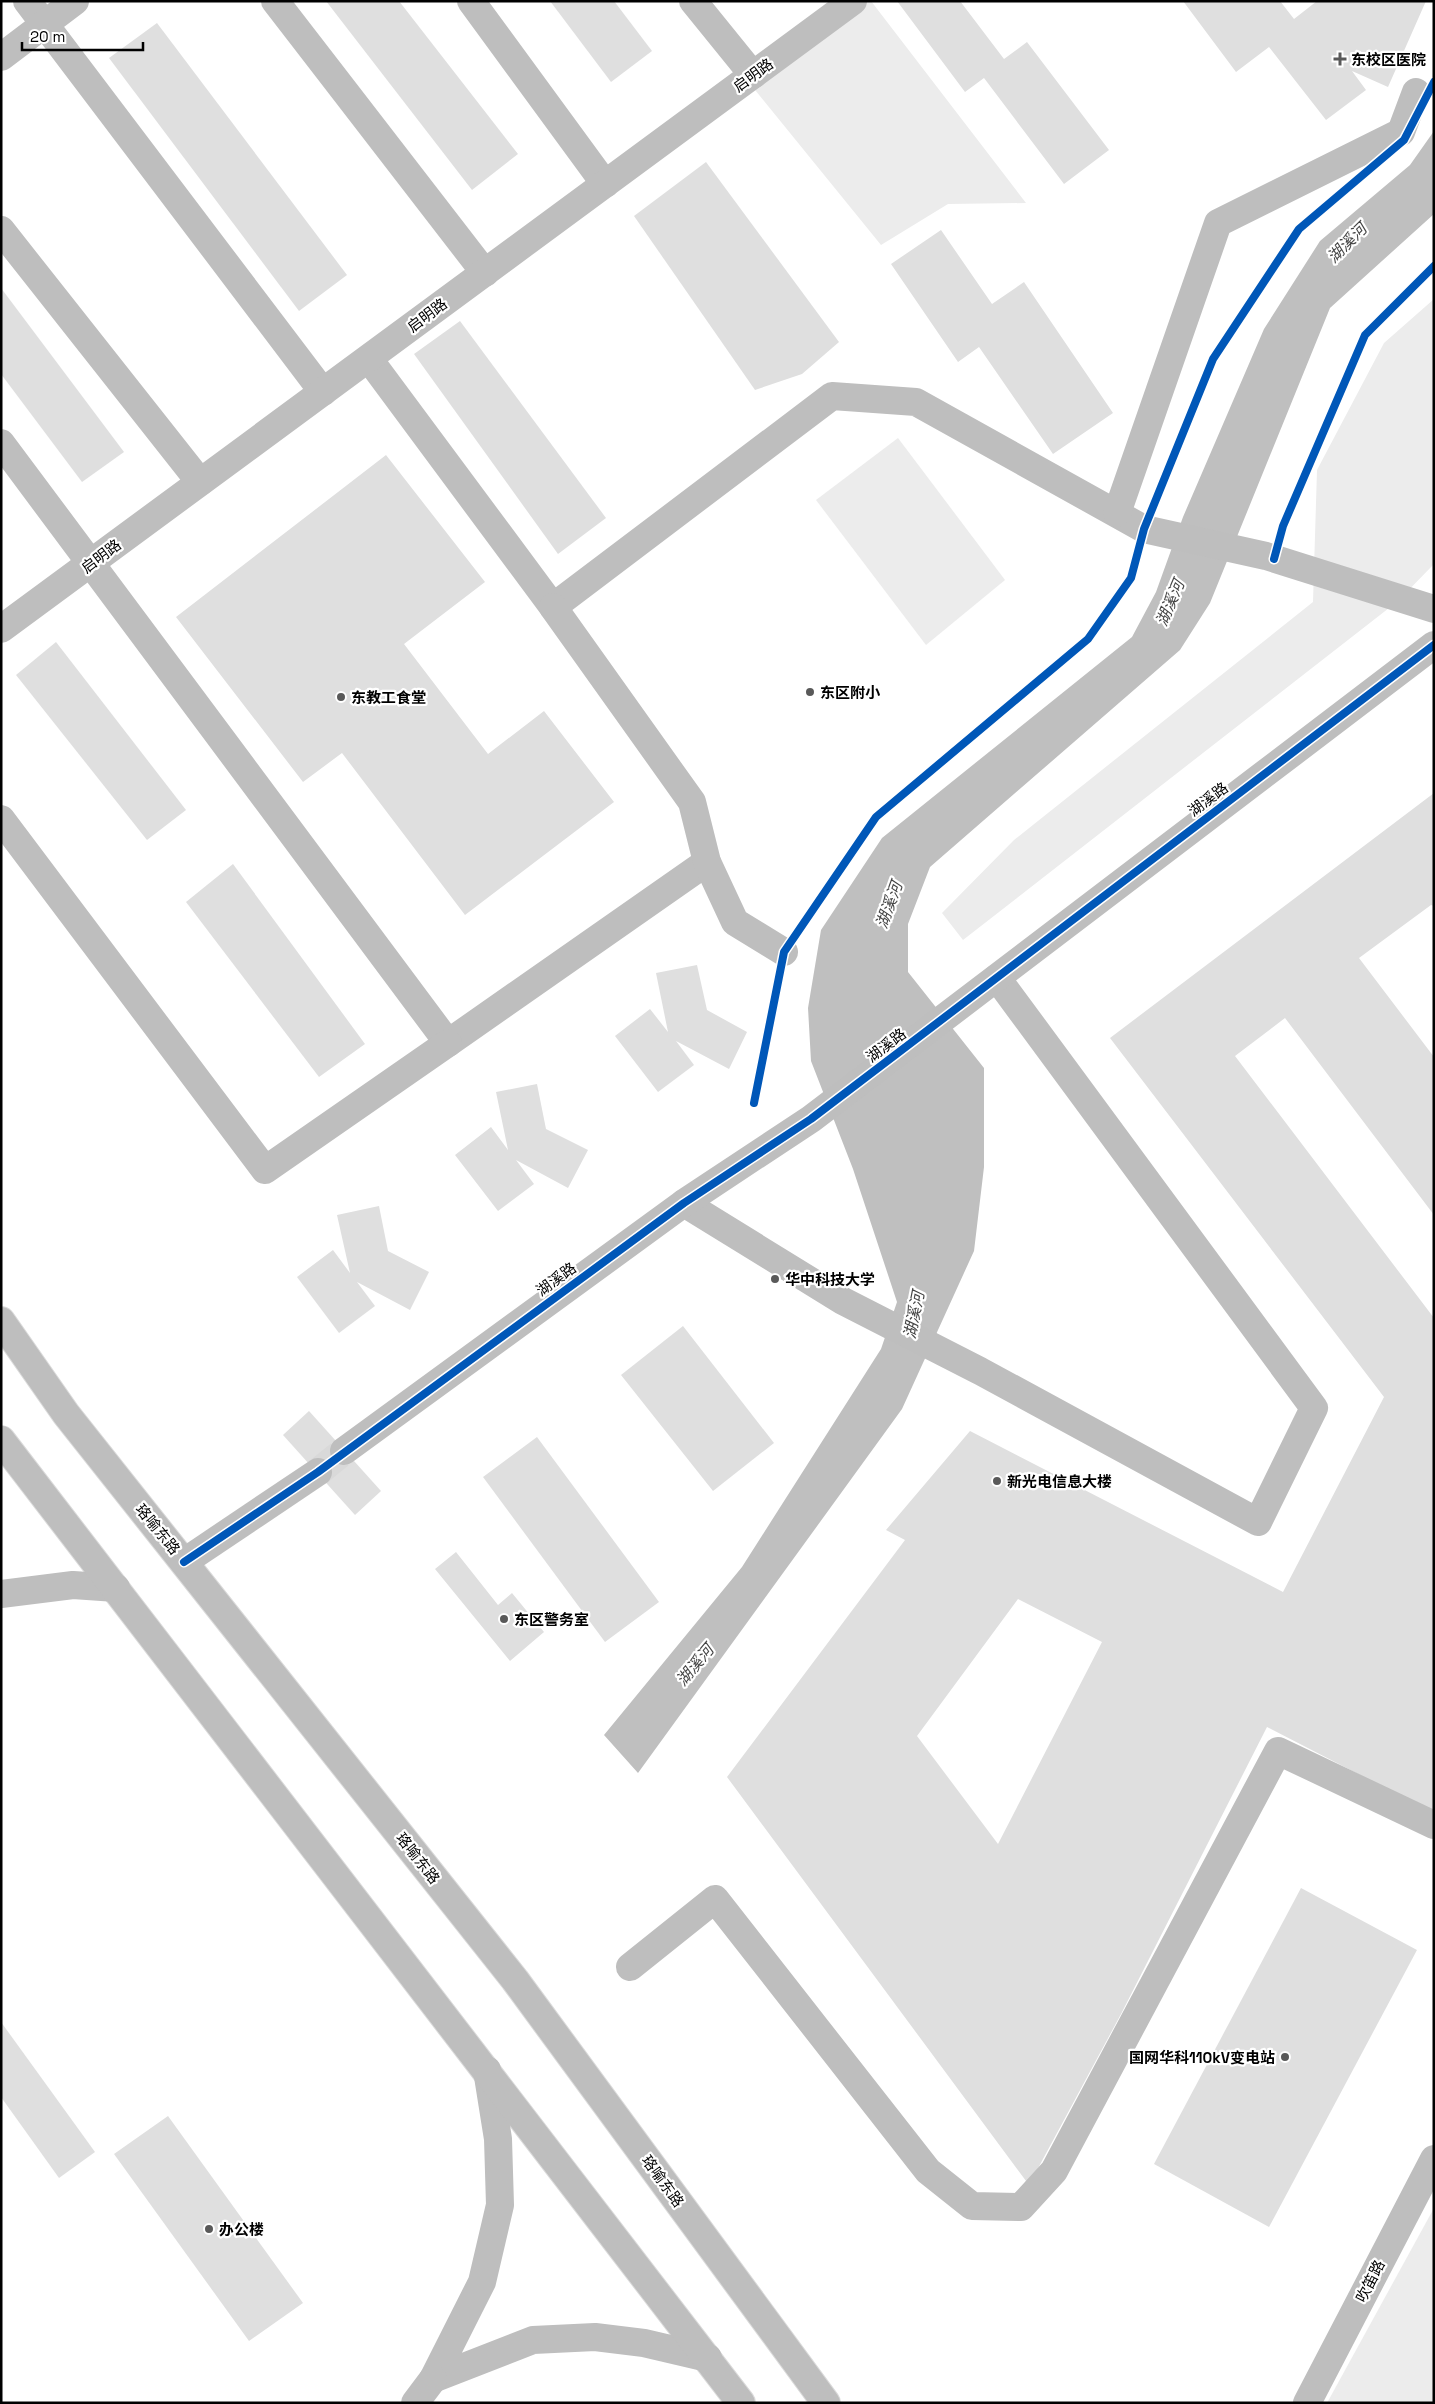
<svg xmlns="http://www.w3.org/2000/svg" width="1435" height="2404" font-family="'Space Grotesk','Noto Sans SC',sans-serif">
  <rect width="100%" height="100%" fill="#fff"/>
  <g fill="#ececec">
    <polygon points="863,1 871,1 1026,203 948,204 881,245 751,85"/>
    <polygon points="1434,299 1434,564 1398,601 963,940 942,913 1014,840 1313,602 1317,470 1384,343"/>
    <polygon points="898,438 1005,580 926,645 816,500"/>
    <polygon points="1434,2208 1434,2403 1327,2403"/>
  </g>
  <polygon fill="#bfbfbf" points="1434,131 1434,214 1330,308 1210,603 1180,650 930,867 908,924 908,972 984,1068 984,1167 974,1251 902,1409 638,1773 604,1735 742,1567 881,1349 897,1302 853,1169 811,1061 808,1008 821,930 882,838 1132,637 1156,592 1183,517 1264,329 1320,241 1410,165"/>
  <g fill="#dfdfdf" fill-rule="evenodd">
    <polygon points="326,1 399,1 518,154 472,190"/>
    <polygon points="550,1 614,1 652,51 611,82"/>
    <polygon points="897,1 960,1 1004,59 1027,42 1109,150 1064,184 984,78 965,92"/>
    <polygon points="1183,1 1280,1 1294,19 1317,1 1426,1 1388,87 1352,71 1366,90 1326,120 1269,47 1236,72"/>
    <polygon points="157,23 347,275 299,311 109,58"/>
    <polygon points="706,162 839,342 802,374 755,390 634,216"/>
    <polygon points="941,230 992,304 1024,282 1113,413 1053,454 979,347 958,362 891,264"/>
    <polygon points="1,288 124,452 82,482 1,374"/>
    <polygon points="460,321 606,518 558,554 414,354"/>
    <polygon points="386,455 485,582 404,644 488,754 544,711 614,802 465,915 342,753 303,782 176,617"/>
    <polygon points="56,642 186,810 147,840 16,675"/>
    <path d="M 1434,793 L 1434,906 L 1431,905 L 1359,958 L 1434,1057 L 1434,1215 L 1285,1018 L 1235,1056 L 1434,1318 L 1434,1813 L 1267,1727 L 1121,2014 L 1029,2185 L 727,1777 L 905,1540 L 886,1530 L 970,1431 L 1283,1592 L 1384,1397 L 1110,1038 ZM 1018,1599 L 1102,1642 L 998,1844 L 917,1736 Z"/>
    <polygon points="233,864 365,1044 319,1077 186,902"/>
    <polygon points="697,965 707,1010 747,1032 729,1069 676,1041 694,1065 658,1092 615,1036 650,1009 668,1032 656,973"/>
    <polygon points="537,1084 546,1129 588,1150 568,1188 516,1160 534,1184 498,1211 455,1155 491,1127 508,1150 496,1092"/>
    <polygon points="379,1206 388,1251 429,1272 410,1310 357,1282 375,1306 339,1333 297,1277 333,1250 350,1273 337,1215"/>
    <polygon points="683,1326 774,1443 713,1491 621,1375"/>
    <polygon points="309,1411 381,1491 355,1515 283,1435"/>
    <polygon points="537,1437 659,1602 605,1642 483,1477"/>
    <polygon points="456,1552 498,1605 512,1593 544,1632 510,1661 435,1569"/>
    <polygon points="1301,1888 1417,1950 1269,2227 1154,2164"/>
    <polygon points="1,2022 95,2152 59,2178 1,2097"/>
    <polygon points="168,2116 303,2303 249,2341 114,2154"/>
  </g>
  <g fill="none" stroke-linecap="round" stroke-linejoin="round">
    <polyline stroke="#d9d9d9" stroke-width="28" stroke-dasharray="28 14" stroke-linecap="butt" points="318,1472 344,1451"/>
    <g stroke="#dbdbdb" stroke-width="30">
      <g id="highway">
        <polyline points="1,1321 66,1414 515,1980 826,2403"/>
        <polyline points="1,1440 741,2403"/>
      </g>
    </g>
    <g stroke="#bebebe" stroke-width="28">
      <polyline points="27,1 323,392"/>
      <polyline points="275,1 485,273"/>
      <polyline points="471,1 605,184"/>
      <polyline points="693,1 753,75"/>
      <polyline points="1,57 75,1"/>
      <polyline points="1,230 200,482"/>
      <polyline points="369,359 553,607 832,396 916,402 1144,529 1266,556 1434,609"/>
      <polyline points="1,443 448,1043 707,862"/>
      <polyline points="1117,513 1218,223 1401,132 1416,92"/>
      <polyline points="553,607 692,802 707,862 735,922 784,952"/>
      <polyline points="1,629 853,1"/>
      <polyline points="1,819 265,1170 448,1043"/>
      <polyline points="684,1203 843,1301 980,1371 1258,1522 1314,1408 997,978"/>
      <polyline points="344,1451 684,1203 811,1119 1434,645"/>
      <polyline points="184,1562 318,1472"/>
      <polyline points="1,1594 73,1585 116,1588"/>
      <polyline points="630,1967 715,1899 928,2171 972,2206 1021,2207 1054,2171 1278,1751 1434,1825"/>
      <polyline points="487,2070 498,2139 500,2205 482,2282 433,2379 533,2340 595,2337 644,2343 708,2358"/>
      <polyline points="415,2403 433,2379"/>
      <polyline points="1307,2403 1434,2159"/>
    </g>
    <use href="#highway" stroke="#bebebe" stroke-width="28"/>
    <g stroke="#fff" stroke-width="11">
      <g id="cycleway">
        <polyline points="1274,559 1283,526 1365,335 1434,266"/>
        <polyline points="754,1103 784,952 876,817 1088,639 1131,578 1144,529 1213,359 1299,229 1404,140 1434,82"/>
        <polyline points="184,1562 318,1472 684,1203 811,1119 1434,645"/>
      </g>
    </g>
    <use href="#cycleway" stroke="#0057b8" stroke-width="8"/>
  </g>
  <g fill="#595959" stroke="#fff" stroke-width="2">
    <path d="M1337.5 51.5h5v5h5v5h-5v5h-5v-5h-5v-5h5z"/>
    <circle cx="810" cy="692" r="5"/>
    <circle cx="341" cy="697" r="5"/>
    <circle cx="775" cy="1279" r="5"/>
    <circle cx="997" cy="1481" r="5"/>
    <circle cx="504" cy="1619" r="5"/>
    <circle cx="1285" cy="2057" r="5"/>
    <circle cx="209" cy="2229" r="5"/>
  </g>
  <g text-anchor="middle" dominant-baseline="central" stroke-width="4.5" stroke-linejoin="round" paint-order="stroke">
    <g font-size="15" font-weight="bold" fill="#000" stroke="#fff" text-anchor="start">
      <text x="1351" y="59">东校区医院</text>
      <text x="820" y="692">东区附小</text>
      <text x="351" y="697">东教工食堂</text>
      <text x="785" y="1279">华中科技大学</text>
      <text x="1007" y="1481">新光电信息大楼</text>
      <text x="514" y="1619">东区警务室</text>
      <text x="1275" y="2057" text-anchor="end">国网华科110kV变电站</text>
      <text x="219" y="2229">办公楼</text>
    </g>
    <g font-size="15" fill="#000" stroke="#fff">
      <text transform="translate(753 75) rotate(-36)">启明路</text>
      <text transform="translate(427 315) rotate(-37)">启明路</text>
      <text transform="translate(101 556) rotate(-37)">启明路</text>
      <text transform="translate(1208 799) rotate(-37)">湖溪路</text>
      <text transform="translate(886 1045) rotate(-37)">湖溪路</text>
      <text transform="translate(556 1279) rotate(-36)">湖溪路</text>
      <text transform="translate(158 1529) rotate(51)">珞喻东路</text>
      <text transform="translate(418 1858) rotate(52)">珞喻东路</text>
      <text transform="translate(663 2181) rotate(54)">珞喻东路</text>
      <text transform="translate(1370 2281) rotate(-63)">吹笛路</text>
    </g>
    <g font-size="16" font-style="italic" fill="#444" stroke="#fff">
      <text transform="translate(1347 243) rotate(-45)">湖溪河</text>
      <text transform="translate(1170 603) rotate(-67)">湖溪河</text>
      <text transform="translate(889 905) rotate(-70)">湖溪河</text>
      <text transform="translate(914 1315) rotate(-79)">湖溪河</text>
      <text transform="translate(695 1665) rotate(-50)">湖溪河</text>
    </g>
  </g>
  <rect width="1435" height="2404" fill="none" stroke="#000000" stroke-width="5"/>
  <path d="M22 42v8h121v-8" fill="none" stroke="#000000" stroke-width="2.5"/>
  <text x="30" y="42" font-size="15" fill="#000000" stroke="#ffffff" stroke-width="4" paint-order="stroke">20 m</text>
</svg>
